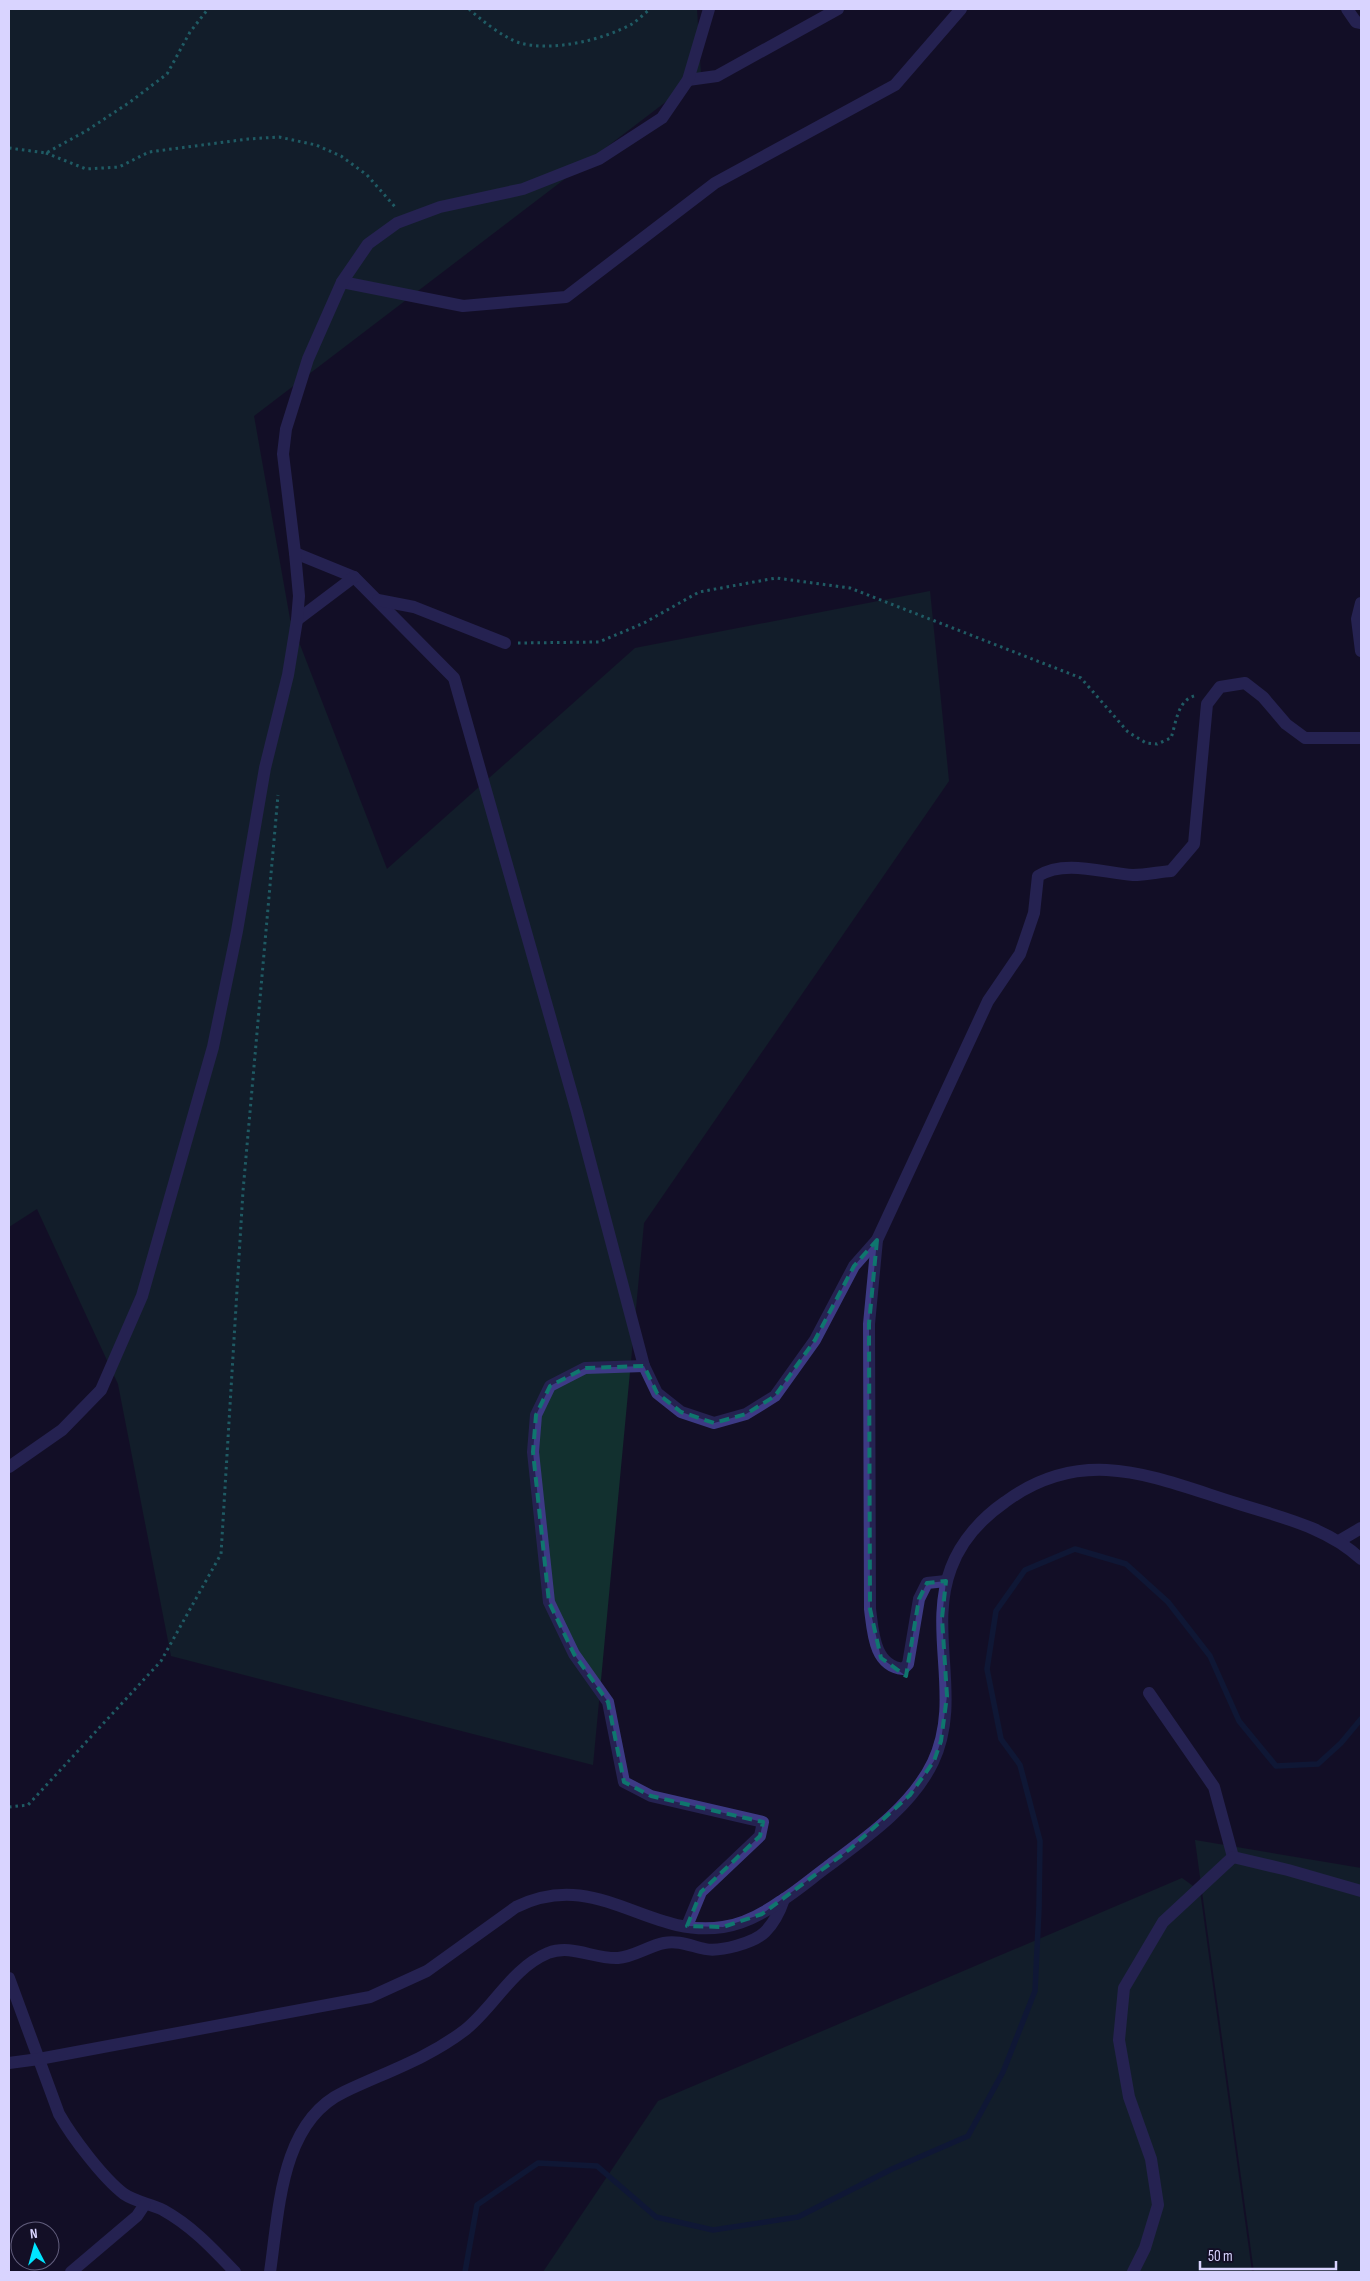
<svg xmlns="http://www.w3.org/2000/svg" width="1370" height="2281" font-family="'Sofia Sans Condensed',sans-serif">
  <rect width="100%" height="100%" fill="#130f26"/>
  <g fill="#12302f">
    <polygon points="9,9 697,9 701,75 254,416 290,619 387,869 635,648 930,591 949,781 644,1223 593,1765 171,1656 118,1384 37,1209 9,1227"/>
    <polygon points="1195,1840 1361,1868 1361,2272 1254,2272"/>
    <polygon points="1182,1878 1200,1891 1252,2272 543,2272 658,2101"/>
  </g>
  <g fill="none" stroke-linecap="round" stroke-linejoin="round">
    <polyline stroke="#0c2248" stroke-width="5.5" points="465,2272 477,2205 538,2163 597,2166 656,2217 713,2230 798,2217 892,2169 968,2136 1003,2072 1035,1991 1039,1908 1040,1841 1020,1765 1001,1739 987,1669 996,1611 1025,1570 1075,1549 1126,1564 1168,1602 1210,1656 1239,1721 1276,1766 1318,1764 1341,1743 1361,1719"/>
    <g stroke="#2fb8b0" stroke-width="3" stroke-dasharray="2.5 4" stroke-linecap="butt">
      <path d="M 469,9 C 481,20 504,38 520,43 C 552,52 603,40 632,24 C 638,20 644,14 650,9"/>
      <polyline points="9,148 46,153 86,131 130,102 167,74 190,32 208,9"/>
      <polyline points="46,153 86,169 119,167 149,152 248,139 279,137 316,145 341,156 367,175 396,208"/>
      <path d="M 518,643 L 599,642 L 644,623 L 699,592 L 776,578 L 850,588 L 1081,678 L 1128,732 L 1146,743 L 1157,744 L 1171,738 C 1176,724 1177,701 1194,696"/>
      <polyline points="9,1807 28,1805 161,1661 221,1554 243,1191 278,795"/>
    </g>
    <g stroke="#3d3a85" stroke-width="12">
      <polyline points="1347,9 1356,22 1361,23"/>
      <polyline points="688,80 717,76 838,9"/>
      <polyline points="342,282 463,306 566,297 715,183 895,85 961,9"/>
      <polyline points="295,553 354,577 454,678 577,1112 644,1366 657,1393 681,1412 714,1423 746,1414 775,1396 815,1340 854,1266 877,1240"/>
      <polyline points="378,600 414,607 505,643"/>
      <polyline points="1361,603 1357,619 1361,651"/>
      <polyline points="297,620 354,577"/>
      <polyline points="644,1366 585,1368 550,1386 536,1415 533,1452 549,1602 574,1654 608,1702 624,1782 651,1796 763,1822 760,1836 701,1892 687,1926"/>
      <polyline points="1339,1541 1361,1528"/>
      <path d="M 946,1581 L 927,1583 L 919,1599 L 908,1664 L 903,1669 C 874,1666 873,1632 870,1609 L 869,1324 L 877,1240 L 988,1001 L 1020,954 L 1034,913 L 1038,876 C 1065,859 1103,873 1133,875 C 1145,875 1159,872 1171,871 L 1194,844 L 1207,704 L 1220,687 L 1245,683 L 1263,697 L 1286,724 L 1305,738 L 1361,738"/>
      <polyline points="1149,1693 1214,1787 1233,1857"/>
      <path d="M 9,1978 L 59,2114 C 72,2137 103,2178 124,2194 C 136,2202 151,2204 163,2210 C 192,2226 213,2249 235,2272"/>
      <polyline points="71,2272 137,2216 145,2204"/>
      <path d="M 270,2272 C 279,2212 280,2122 344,2092 C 386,2072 427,2059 465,2030 C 494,2007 512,1968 548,1953 C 572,1944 593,1959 618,1958 C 633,1957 649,1946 664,1943 C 678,1940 691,1946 705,1949 C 720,1952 754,1943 765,1932 C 774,1923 780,1911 784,1899"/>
      <polyline points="1133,2272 1145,2248 1158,2205 1151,2159 1129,2097 1119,2040 1124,1988 1163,1922 1233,1857 1288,1870 1361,1891"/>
    </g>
    <g stroke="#3d3a85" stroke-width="12">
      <polyline points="9,1467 62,1430 101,1390 142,1296 213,1047 237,931 265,768 288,675 297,620 299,596 295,553 283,454 286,429 308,359 342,282 368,244 397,223 440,207 523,189 599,159 662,118 688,80 709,9"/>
      <path d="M 9,2063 L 39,2059 L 370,1997 L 427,1971 L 516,1907 C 598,1867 647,1939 723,1927 C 744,1924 764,1913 781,1901 C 797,1891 812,1878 827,1867 C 866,1838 912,1806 933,1762 C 963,1699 927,1631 951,1568 C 961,1541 982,1518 1005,1502 C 1084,1444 1153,1477 1236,1503 C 1280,1517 1327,1527 1361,1559"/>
    </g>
  </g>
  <path d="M0 0H1370V2281H0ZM 877,1240 L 869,1324 L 870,1609 L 881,1658 L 906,1676 L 919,1599 L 927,1583 L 946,1581 L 942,1618 L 947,1696 L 941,1741 L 934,1761 L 910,1795 L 850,1849 L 762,1914 L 723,1927 L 687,1926 L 701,1892 L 760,1836 L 763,1822 L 651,1796 L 624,1782 L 608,1702 L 574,1654 L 549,1602 L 533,1452 L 536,1415 L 550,1386 L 585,1368 L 644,1366 L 657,1393 L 681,1412 L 714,1423 L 746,1414 L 775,1396 L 815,1340 L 854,1266 Z" fill="#130f26" fill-opacity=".55" fill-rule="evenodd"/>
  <path fill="none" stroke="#0f766e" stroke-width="4" stroke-dasharray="10 6" stroke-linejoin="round" d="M 877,1240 L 869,1324 L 870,1609 L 881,1658 L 906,1676 L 919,1599 L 927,1583 L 946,1581 L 942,1618 L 947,1696 L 941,1741 L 934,1761 L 910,1795 L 850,1849 L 762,1914 L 723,1927 L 687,1926 L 701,1892 L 760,1836 L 763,1822 L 651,1796 L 624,1782 L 608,1702 L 574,1654 L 549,1602 L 533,1452 L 536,1415 L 550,1386 L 585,1368 L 644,1366 L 657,1393 L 681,1412 L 714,1423 L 746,1414 L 775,1396 L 815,1340 L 854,1266 Z"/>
  <rect width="1370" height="2281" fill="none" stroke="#d9d4ff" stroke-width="20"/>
  <g transform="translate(35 2246) rotate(354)"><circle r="24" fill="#130f26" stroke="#625e7d"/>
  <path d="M0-4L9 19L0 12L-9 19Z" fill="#00e5ff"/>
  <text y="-8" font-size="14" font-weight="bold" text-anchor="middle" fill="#d9d4ff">N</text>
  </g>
  <path d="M1200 2261v8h136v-8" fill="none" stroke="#d9d4ff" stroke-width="2.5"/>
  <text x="1208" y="2261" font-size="15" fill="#d9d4ff" stroke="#130f26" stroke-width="4" paint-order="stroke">50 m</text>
</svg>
